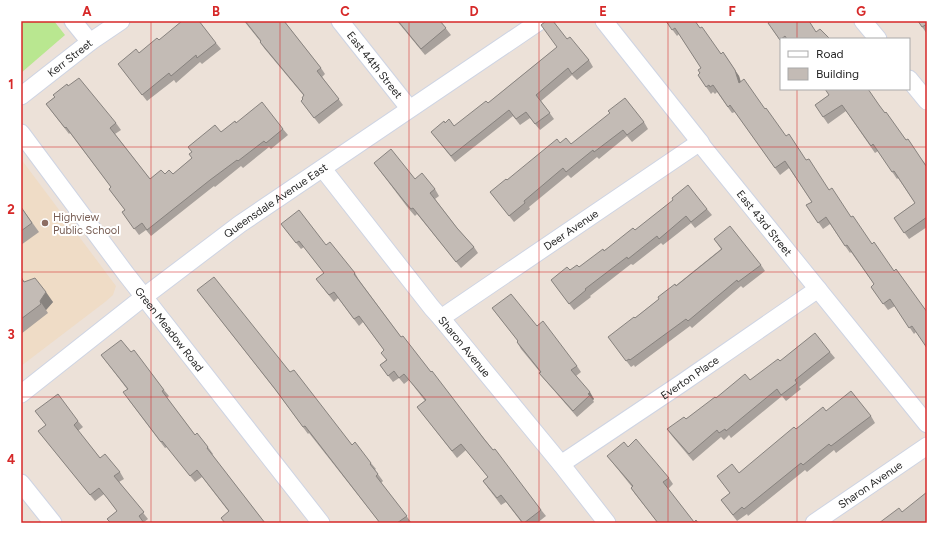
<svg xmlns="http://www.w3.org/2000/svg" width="948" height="544" font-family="Figtree,sans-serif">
  <rect width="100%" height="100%" fill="#ece1d8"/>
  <polygon fill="#efdcc6" points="21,159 116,286 113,295 105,302 21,366"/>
  <polygon fill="#b9e790" points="21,21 54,21 65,35 21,73"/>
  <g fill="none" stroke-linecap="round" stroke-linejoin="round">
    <g stroke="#ced4e3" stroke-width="19">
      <g id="street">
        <polyline points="73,21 90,42"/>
        <path id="s1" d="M 340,21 L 409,108"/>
        <path id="s2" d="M 604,21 L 700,142 L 703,147 L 927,424"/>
        <polyline points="863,21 878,39"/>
        <polyline points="909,79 927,101"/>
        <path id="s3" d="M 21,96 L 90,42 L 121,21"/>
        <path id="s4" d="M 21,133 L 126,274 L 321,523"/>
        <path id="s5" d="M 323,169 L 432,308 L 441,318 L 561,464 L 607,523"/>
        <path id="s6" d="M 441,318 L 700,142"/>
        <path id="s7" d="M 21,394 L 145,296 L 240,224 L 540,21"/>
        <path id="s8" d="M 561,464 L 682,383 L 818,289"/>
        <polyline points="21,483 53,523"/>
        <path id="s9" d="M 814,523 L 927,446"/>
      </g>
    </g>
    <use href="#street" stroke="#fff" stroke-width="17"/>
  </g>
  <g fill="#a8a19c">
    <polygon points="244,21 284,21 321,68 325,74 322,77 343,105 319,124 301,101 303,99 304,96 264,48 260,42 260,41"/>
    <polygon points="397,21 440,21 451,35 425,55"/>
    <polygon points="666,21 700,28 739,76 741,82 916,332 914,334 895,306 888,310 871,287 874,284 851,252 850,253 830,224 823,229 806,205 812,202 789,168 780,175 735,112 732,113 717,92 715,94 713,92 711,94 698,75 700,73 701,68 679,34 677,36"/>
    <polygon points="771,21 816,32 830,39 781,39 781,42 768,23"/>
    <polygon points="918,21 927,21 927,34"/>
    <polygon points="567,39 589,60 593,67 577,80 572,75 541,101 554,119 540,130 530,118 520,125 513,116 455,162 431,132 445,123 454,126 488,103"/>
    <polygon points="159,40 216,43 221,49 202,64 200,62 176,83 174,80 147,101 118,64 139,53"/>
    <polygon points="68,86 116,123 121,130 115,134 150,179 165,174 173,174 192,158 221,132 236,123 283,129 288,135 271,149 269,147 243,168 241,166 215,187 214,186 151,236 146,230 139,235 122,212 125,210 109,189 111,187 70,133 69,134 46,104"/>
    <polygon points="829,95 879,106 927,166 927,227 909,239 894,218 915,203 898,178 897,179 878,151 875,153 846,111 828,124 815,105"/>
    <polygon points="644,122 648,129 632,142 627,136 599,159 597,157 571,178 568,175 529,207 530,209 514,222 490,192 507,180 560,143 571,144"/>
    <polygon points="374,163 415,179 435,189 439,196 435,199 457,228 474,247 478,253 461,268 417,214 415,216 408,208"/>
    <polygon points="21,207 39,232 21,245"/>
    <polygon points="707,209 712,215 695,228 691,223 663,245 661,243 633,265 631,264 590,296 591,297 574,310 551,280 570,270 579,267 635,230"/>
    <polygon points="281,224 326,245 355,273 359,280 401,337 431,372 546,516 537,523 522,523 506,502 501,505 488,488 483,481 488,477 466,450 457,458 417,407 425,401 409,380 404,384 399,378 393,382 380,365 386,360 384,350 363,322 359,326 338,298 334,302 316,279 324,273 304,247 301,249"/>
    <polygon points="714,239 761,265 765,271 743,288 741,286 692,328 690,326 635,367 634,365 631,367 608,337 635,318 659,299 721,249"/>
    <polygon points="21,277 24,282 53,302 46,310 48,313 21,334"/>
    <polygon points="197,290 290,372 352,445 371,463 376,469 375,470 383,481 381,483 411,522 410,523 380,523 309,433 308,434 280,396"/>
    <polygon points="492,308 537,326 577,366 581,372 576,376 594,399 593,400 594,402 577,417 544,379 539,373 540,372 521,349 517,342 518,341"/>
    <polygon points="131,352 164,390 169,396 167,398 195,435 208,447 213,454 212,455 265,523 225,523 221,518 229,512 202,477 195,482 167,447 165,448 128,399 127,389 101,355"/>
    <polygon points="830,352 835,358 799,387 801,389 786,401 782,396 731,438 729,435 724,440 721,437 693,461 672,436 667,429 686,419 716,398 750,380 780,361"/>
    <polygon points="35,411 78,421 83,427 78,431 100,458 120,472 124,479 119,482 148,519 144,522 144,523 110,523 107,519 117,511 104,494 95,501 43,437 38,431 46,425"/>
    <polygon points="826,411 871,416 875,423 836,453 834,450 807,472 805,470 748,516 747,514 737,521 721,500 730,493 717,476 739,473 796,429"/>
    <polygon points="628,447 669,478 673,484 668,489 694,522 698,523 658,523 635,494 631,488 632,487 612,462 607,456"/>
  </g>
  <g fill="#88837f">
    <polygon points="723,52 739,76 743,90 739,83"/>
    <polygon points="46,292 53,302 46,310 48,313 40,301"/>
    <polygon points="590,392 594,399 593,400 588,394"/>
  </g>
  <g fill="#c3bbb5" stroke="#88837f">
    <polygon points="182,21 184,21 185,22 186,21 199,21 216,43 197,58 196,55 171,76 169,73 142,95 118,64 136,49 139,53 157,38 159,40"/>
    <polygon points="245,21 284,21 321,68 317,71 339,99 314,118 301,101 303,99 302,98 304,95 260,42 261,41"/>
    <polygon points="398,21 440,21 446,28 421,49"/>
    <polygon points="546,21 553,21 567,39 570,37 589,60 572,74 568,68 536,95 550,113 535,124 526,112 516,119 509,110 451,156 431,132 444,121 445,123 449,119 454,126 486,101 488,103 557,47 541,25"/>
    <polygon points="666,21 695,21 700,28 702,27 721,54 723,52 735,70 739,83 744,79 765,109 766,108 786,136 789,134 806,160 809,159 829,190 832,188 851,217 853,216 872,244 874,242 894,271 896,269 927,312 927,348 912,326 909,328 890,299 883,304 871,287 874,284 847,245 845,246 826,217 818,223 806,205 812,202 785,161 775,168 730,105 728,107 713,85 710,87 709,85 706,87 698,75 700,73 698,70 701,68 675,28 672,30"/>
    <polygon points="770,21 809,21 816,32 820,29 830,39 787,39 785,36 780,40 768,23 771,21"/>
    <polygon points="918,21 927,21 927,24 922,27"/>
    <polygon points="79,78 116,123 110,128 150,179 161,170 165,174 169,170 173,174 192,158 189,154 192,152 188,147 215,125 221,132 235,121 236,123 262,102 283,129 266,143 264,141 238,161 237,160 210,180 147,230 142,223 134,229 122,212 125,210 109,189 111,187 66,127 65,128 46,104 55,97 53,95 67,84 68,86"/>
    <polygon points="825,89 868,89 879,105 885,113 886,112 906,140 908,139 926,166 927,166 927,217 904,233 894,218 915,203 894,171 892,172 873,144 871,146 842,105 823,117 815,105 829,95"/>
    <polygon points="625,98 644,122 627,135 623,130 594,152 593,150 566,172 563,168 524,201 525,203 509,216 490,192 506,179 507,180 557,139 560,143 566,138 571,144 610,113 608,111"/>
    <polygon points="391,149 415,179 422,173 435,189 430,193 457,228 474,247 456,262 413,208 411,209 404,201 374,163"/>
    <polygon points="688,185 707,209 691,222 686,216 659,239 657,236 628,259 627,257 585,289 586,290 569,304 551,280 567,267 570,270 577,265 579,267 603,249 604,251 633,228 635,230 673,200 672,198"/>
    <polygon points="21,207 32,223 21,231"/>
    <polygon points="299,210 326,245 330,242 355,273 354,274 401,337 403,336 431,372 432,371 484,439 493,450 495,449 541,510 524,523 523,523 501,495 497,498 483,481 488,477 461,444 452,451 417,407 426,400 404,374 399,378 394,371 388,376 380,365 387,360 381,353 384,350 359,316 354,319 334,292 329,295 316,279 324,273 299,241 296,243 281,224"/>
    <polygon points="730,226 761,265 738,282 737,280 688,321 686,319 630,360 629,359 626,361 608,337 634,317 635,318 659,299 658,297 675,284 676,286 722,249 714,239"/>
    <polygon points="21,277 24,282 35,278 46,292 40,301 41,304 21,319"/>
    <polygon points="214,277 290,372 294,370 352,445 355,442 371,463 370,464 378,474 376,476 407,516 397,523 380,523 305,426 303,427 275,389 197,290"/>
    <polygon points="511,294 537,326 543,321 577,366 571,370 590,392 588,394 590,395 573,411 539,373 541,372 517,342 518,341 492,308"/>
    <polygon points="815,333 830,352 795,380 797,383 781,395 777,389 726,431 725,429 719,433 717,430 689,454 667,429 684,417 686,419 715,397 716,398 745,374 750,380 778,359 780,361"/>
    <polygon points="121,340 131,352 134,350 164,390 162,391 195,435 197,433 208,447 207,448 265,523 225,523 221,518 229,511 197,470 190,476 162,441 161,442 123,392 128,389 101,355"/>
    <polygon points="851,391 871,416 831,446 829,444 803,465 801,463 744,509 742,507 733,515 721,500 730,493 717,476 732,464 739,473 794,427 796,429 823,407 826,411"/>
    <polygon points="58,394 78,421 74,425 100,458 105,454 120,472 114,476 144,512 139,516 144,523 111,523 107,519 117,511 108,499 99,488 90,495 38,431 46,425 35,411"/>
    <polygon points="636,439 669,478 663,482 694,522 696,520 698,523 658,523 631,488 633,486 607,456 624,442 628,447"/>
    <polygon points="927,492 927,521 925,523 879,523 899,508 902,512"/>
  </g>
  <path fill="none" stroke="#d62828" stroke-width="1" stroke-opacity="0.55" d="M 151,21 L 151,523M 280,21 L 280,523M 409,21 L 409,523M 539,21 L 539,523M 668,21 L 668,523M 797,21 L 797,39M 797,89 L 797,523M 21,147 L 927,147M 21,272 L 927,272M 21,397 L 927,397"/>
  <circle fill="#8d6e63" stroke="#fff" stroke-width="1.5" cx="45" cy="223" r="4"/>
  <g text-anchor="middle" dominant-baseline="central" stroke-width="4" stroke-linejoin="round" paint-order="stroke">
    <g font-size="11" fill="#282828" stroke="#fff">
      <text stroke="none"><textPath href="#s3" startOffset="62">Kerr Street</textPath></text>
      <text stroke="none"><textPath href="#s1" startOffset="56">East 44th Street</textPath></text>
      <text stroke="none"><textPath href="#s7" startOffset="320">Queensdale Avenue East</textPath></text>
      <text stroke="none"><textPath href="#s2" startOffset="258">East 43rd Street</textPath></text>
      <text stroke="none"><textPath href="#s6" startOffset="157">Deer Avenue</textPath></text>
      <text stroke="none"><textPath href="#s4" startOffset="246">Green Meadow Road</textPath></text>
      <text stroke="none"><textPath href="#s5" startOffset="227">Sharon Avenue</textPath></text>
      <text stroke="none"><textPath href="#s8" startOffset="155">Everton Place</textPath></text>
      <text stroke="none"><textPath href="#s9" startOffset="68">Sharon Avenue</textPath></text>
    </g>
    <g font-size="11" fill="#785e54" stroke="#fff" text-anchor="start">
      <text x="53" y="217">Highview<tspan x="53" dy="13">Public School</tspan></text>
    </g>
  </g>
  <rect width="948" height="544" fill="none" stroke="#ffffff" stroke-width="44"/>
  <rect x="780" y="38" width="130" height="52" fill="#ffffff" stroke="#a9a9a9"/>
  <rect x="788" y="51" width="20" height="6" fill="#ffffff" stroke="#a9a9a9"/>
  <text x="816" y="58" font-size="12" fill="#282828">Road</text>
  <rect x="788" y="68" width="20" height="12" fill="#c3bbb5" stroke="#a9a9a9"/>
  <text x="816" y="78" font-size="12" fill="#282828">Building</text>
  <rect x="22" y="22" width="904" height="500" fill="none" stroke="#d62828" stroke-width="1.5"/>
  <g font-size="13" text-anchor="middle" font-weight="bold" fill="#d62828">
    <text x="87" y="16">A</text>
    <text x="216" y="16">B</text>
    <text x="345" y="16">C</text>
    <text x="474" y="16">D</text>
    <text x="603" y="16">E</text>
    <text x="732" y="16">F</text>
    <text x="861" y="16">G</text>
    <text x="11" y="89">1</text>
    <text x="11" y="214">2</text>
    <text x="11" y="339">3</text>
    <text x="11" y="464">4</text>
  </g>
</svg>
